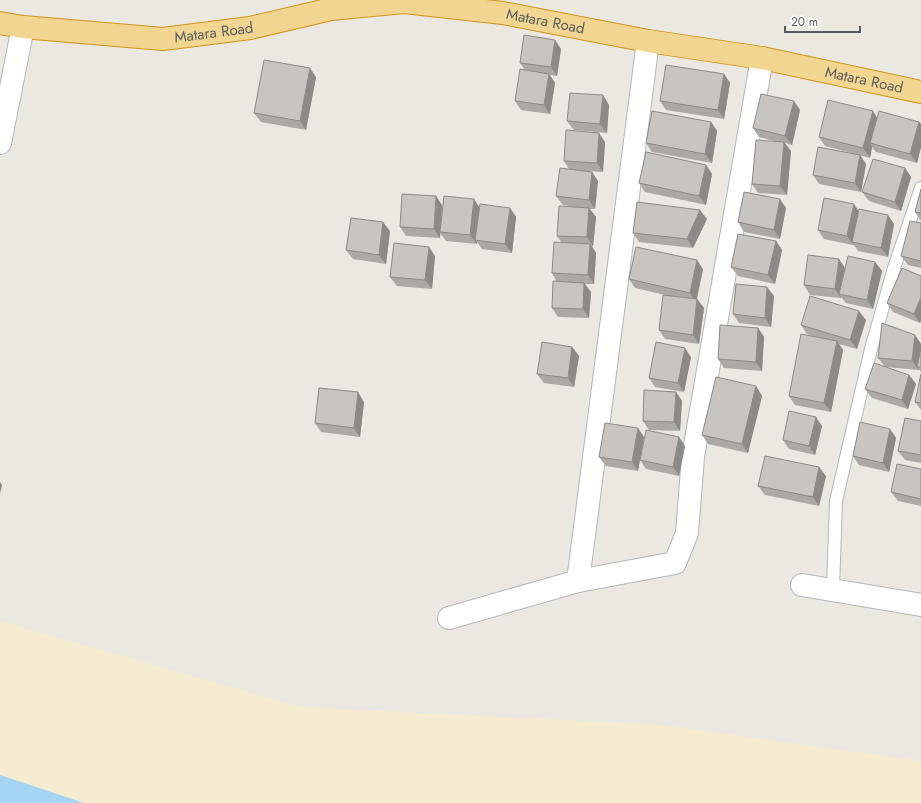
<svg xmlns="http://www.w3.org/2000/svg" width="921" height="803" font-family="Jost,sans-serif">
  <rect width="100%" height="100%" fill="#eae8e0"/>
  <polygon fill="#f5ebd0" points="0,621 301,707 661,725 921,761 921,803 84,803 0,775"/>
  <polygon fill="#a5d5f5" points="0,775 84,803 0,803"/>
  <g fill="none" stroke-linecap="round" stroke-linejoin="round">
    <g stroke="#b3b6b9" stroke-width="14">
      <polyline id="lane" points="833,589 836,501 871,349 894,268 921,188"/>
    </g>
    <g stroke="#b3b6b9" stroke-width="24">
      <g id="street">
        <polyline points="0,143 23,27"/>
        <polyline points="578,581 648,41"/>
        <polyline points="802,585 921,605"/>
        <polyline points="449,618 578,581 675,563 687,533 693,457 762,58"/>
      </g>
    </g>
    <g stroke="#d29318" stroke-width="24">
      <g id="highway">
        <path id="s1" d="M 0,23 L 23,27 L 163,39 L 250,28 L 331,9 L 404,2 L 503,13 L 648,41 L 762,58 L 921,92"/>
      </g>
    </g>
    <use href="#lane" stroke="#fff" stroke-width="12"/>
    <use href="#street" stroke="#fff" stroke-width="22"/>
    <use href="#highway" stroke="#f1d591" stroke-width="22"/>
  </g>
  <g fill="#aca9a4">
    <polygon points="555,40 561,49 557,76 550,75 555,83 550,114 521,110 515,101 525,70 520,63"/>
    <polygon points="724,74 730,83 724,119 666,110 660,101"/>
    <polygon points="316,77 306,130 261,122 254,113"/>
    <polygon points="794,101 800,110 792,145 785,143 791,151 787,195 758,193 752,184 778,142 759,137 753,128"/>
    <polygon points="609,105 607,133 574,130 567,121"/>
    <polygon points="873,111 877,118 919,122 921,124 921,147 917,163 876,152 872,147 870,158 825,146 819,137"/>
    <polygon points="711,122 717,131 712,163 652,152 646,143"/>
    <polygon points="605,142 603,172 588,171 592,172 598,181 595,209 590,209 596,217 593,246 592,246 596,253 594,284 585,284 591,292 589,318 558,317 552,308 557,282 552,273 562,243 557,236 576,207 563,205 556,196 569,169 564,161"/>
    <polygon points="860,155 866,164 861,192 819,184 813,175"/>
    <polygon points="706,165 712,174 706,205 645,192 639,183"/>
    <polygon points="905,168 911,177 901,211 869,201 862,192"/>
    <polygon points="921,189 921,221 915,212"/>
    <polygon points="442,205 441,224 480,207 510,208 516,217 512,253 482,249 477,242 477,244 446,241 440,233 440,238 406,236 400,227"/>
    <polygon points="786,208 780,239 744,232 738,222"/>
    <polygon points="858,211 894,224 888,257 858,251 854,245 853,245 824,239 818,230"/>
    <polygon points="707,219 693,248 639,242 633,233"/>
    <polygon points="921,223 921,268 908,265 901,256"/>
    <polygon points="390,231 386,264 353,259 346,250"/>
    <polygon points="776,241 782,250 775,284 738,276 731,267"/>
    <polygon points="435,256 432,289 397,286 390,277"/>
    <polygon points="875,262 882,271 873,309 846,303 841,297 841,298 810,295 804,285 845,268"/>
    <polygon points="902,268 920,323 893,312 887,303"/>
    <polygon points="703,269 697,299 704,308 699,344 665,339 659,330 665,295 635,288 629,279"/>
    <polygon points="774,296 771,327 739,323 733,314"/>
    <polygon points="866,320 857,349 839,344 843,350 831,412 795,405 789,396 813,336 807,334 801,325"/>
    <polygon points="758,328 764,337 762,371 724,368 718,359"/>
    <polygon points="915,335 921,344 921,372 919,369 919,370 885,367 878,358"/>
    <polygon points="572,347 579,356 574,387 544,383 537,374"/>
    <polygon points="691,357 684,392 655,387 649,378"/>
    <polygon points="921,374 921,410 915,402"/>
    <polygon points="909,375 916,384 908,409 872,398 865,389"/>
    <polygon points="756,386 762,396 748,453 708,444 702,435"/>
    <polygon points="676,392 682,401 680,431 649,430 643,421"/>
    <polygon points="364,402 360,437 321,432 315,423"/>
    <polygon points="921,421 921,463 905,460 898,451"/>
    <polygon points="822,426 815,455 789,449 783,440"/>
    <polygon points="890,429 896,438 889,472 859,465 853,456"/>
    <polygon points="644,437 641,455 685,446 679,476 646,469 640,460 638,471 606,466 599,457"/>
    <polygon points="921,469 921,506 898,501 891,492"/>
    <polygon points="826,476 819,506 765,495 758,486"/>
  </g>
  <g fill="#8c8986">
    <polygon points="555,40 561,49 557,76 551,67"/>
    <polygon points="310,68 316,77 306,130 300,121"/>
    <polygon points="549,74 555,83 550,114 544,105"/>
    <polygon points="724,74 730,83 724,119 718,110"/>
    <polygon points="603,95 609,105 607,133 600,124"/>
    <polygon points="794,101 800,110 792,145 785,136"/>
    <polygon points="873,111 879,121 870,143 872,147 870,158 863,148"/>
    <polygon points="711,122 717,131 712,163 705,154"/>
    <polygon points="919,122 921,124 921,147 917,163 910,154"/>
    <polygon points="599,133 605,142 603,172 597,163"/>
    <polygon points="784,142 791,151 787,195 780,186"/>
    <polygon points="860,155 866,164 861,192 855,183"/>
    <polygon points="706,165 712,174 706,205 699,196"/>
    <polygon points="905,168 911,177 901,211 895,202"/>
    <polygon points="592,172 598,181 595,209 589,200"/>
    <polygon points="436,196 442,205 440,238 434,229"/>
    <polygon points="474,199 480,208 475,240 477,242 477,244 470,235"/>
    <polygon points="780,199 786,208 780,239 774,230"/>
    <polygon points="854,204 860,213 852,242 853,245 847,236"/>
    <polygon points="510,208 516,217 512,253 505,244"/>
    <polygon points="589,208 596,217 593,246 587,237"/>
    <polygon points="700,210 707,219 693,248 687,239"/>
    <polygon points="888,215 894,224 888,257 881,248"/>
    <polygon points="383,222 390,231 386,264 379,255"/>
    <polygon points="776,241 782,250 775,284 768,275"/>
    <polygon points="590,244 596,253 594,284 588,275"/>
    <polygon points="429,247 435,256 432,289 425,280"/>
    <polygon points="839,259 845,268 839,294 841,297 841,298 835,289"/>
    <polygon points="697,260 703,269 696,302 690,293"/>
    <polygon points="875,262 882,271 873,309 867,300"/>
    <polygon points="584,283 591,292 589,318 583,309"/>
    <polygon points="767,287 774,296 771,327 765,318"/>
    <polygon points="921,297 921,321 920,323 914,314"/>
    <polygon points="697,299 704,308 699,344 693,335"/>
    <polygon points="859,311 866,320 857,349 850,340"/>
    <polygon points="758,328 764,337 762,371 756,362"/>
    <polygon points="915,335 921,344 921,347 917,367 919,369 919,370 912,361"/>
    <polygon points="837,341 843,350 831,412 824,403"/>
    <polygon points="572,347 579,356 574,387 568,378"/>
    <polygon points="685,348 691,357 684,392 678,383"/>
    <polygon points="909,375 916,384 908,409 902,400"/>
    <polygon points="756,386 762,396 748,453 742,444"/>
    <polygon points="358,392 364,402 360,437 354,428"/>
    <polygon points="676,392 682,401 680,431 674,422"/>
    <polygon points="816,417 822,426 815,455 809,446"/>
    <polygon points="638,428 644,437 638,471 632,462"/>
    <polygon points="890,429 896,438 889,472 883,463"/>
    <polygon points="679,437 685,446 679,476 673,467"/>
    <polygon points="819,467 826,476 819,506 813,497"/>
    <polygon points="0,482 2,485 0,494"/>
  </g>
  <g fill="#c8c4bf" stroke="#8c8986">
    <polygon points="524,35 555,40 551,67 520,63"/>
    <polygon points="264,60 310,68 300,121 254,113"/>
    <polygon points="666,65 724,74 718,110 660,101"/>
    <polygon points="520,69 549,74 544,105 515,101"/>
    <polygon points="570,93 603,95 600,124 567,121"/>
    <polygon points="761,94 794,101 785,136 753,128"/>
    <polygon points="828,100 873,111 863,148 819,137"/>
    <polygon points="652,111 711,122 705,154 646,143"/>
    <polygon points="879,111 919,122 910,154 870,143"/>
    <polygon points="566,130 599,133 597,163 564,161"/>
    <polygon points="756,140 784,142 780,186 752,184"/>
    <polygon points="818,147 860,155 855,183 813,175"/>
    <polygon points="646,152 706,165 699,196 639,183"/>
    <polygon points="873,159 905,168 895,202 862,192"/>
    <polygon points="560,168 592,172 589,200 556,196"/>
    <polygon points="921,189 921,213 915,212"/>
    <polygon points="744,192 780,199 774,230 738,222"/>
    <polygon points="402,194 436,196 434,229 400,227"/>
    <polygon points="444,196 474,199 470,235 440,232"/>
    <polygon points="824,198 854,204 847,236 818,230"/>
    <polygon points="637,202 700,210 687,239 633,233"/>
    <polygon points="480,204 510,208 505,244 475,240"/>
    <polygon points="559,206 589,208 587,237 557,236"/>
    <polygon points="859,209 888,215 881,248 852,242"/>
    <polygon points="351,218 383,222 379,255 346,250"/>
    <polygon points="910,221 921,223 921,261 901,256"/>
    <polygon points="738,234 776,241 768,275 731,267"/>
    <polygon points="554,242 590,244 588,275 552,273"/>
    <polygon points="394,243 429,247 425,280 390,277"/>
    <polygon points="636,247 697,260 690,293 629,279"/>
    <polygon points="808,255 839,259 835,289 804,285"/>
    <polygon points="848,256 875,262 867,300 839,294"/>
    <polygon points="902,268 921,276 921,297 914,314 887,303"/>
    <polygon points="553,281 584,283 583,309 552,308"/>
    <polygon points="736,284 767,287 765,318 733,314"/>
    <polygon points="663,295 697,299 693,335 659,330"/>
    <polygon points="810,296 859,311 850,340 801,325"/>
    <polygon points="882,323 915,335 912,361 878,358"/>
    <polygon points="720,325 758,328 756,362 718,359"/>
    <polygon points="801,334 837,341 824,403 789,396"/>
    <polygon points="542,342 572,347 568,378 537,374"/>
    <polygon points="656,342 685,348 678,383 649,378"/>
    <polygon points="921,348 921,367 917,367"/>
    <polygon points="874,363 909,375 902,400 865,389"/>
    <polygon points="921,374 921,403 915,402"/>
    <polygon points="716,377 756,386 742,444 702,435"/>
    <polygon points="319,388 358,392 354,428 315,423"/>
    <polygon points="644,390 676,392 674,422 643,421"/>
    <polygon points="789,411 816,417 809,446 783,440"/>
    <polygon points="905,418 921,421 921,455 898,451"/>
    <polygon points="860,422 890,429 883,463 853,456"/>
    <polygon points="605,423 638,428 632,462 599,457"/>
    <polygon points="646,430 679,437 673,467 640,460"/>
    <polygon points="765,456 819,467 813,497 758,486"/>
    <polygon points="897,464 921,469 921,499 891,492"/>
  </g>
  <g text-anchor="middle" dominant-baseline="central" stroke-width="4" stroke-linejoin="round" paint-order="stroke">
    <g font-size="15" fill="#595c5f" stroke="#fff">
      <text stroke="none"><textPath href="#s1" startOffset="551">Matara Road</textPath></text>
      <text stroke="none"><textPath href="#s1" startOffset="215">Matara Road</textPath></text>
      <text stroke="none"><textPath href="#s1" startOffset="875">Matara Road</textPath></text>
    </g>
  </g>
  <path d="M785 26v6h75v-6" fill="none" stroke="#595c5f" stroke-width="2"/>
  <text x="791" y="26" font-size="12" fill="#595c5f" stroke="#ffffff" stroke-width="3" paint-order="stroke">20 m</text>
</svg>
